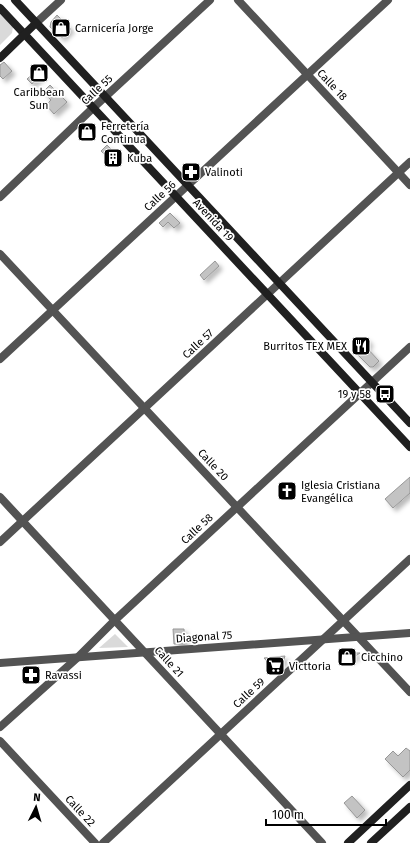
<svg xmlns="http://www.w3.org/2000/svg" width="410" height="843" font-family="'Fira Sans',sans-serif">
  <defs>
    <filter id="shadow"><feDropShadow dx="3.5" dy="3.5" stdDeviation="2" flood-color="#0004"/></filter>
  </defs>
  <rect width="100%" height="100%" fill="#fff"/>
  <g fill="#dadada">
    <polygon points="0,13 13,27 12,33 0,45"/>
    <polygon points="115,634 128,647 99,648"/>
  </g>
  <g fill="#c3c3c3" stroke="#979797" filter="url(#shadow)">
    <polygon points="57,15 71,29 62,38 50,27 51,22"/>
    <polygon points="4,62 12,71 3,79 0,76 0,65"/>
    <polygon points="38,69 43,75 32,84 27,79"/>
    <polygon points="50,85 67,102 54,114 46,105 51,100 43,92"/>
    <polygon points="107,145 118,156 112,162 101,151"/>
    <polygon points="170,213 180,223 174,228 168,222 163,227 159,223"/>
    <polygon points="215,261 219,266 204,280 200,275"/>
    <polygon points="365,337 370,343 366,347 379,361 373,367 370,367 352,349"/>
    <polygon points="410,477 410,493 393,508 385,499"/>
    <polygon points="173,629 184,629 185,644 174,644"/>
    <polygon points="341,653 360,653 351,659 341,659"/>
    <polygon points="285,656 283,662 275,670 264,658"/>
    <polygon points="406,748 410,751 410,770 403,777 385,759 393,751 398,756"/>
    <polygon points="352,796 365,810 357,818 344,803"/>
  </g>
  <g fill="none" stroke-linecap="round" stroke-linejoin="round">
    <g stroke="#535353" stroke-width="8">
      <polyline points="238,0 410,185"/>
      <polyline points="36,23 61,0"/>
      <polyline points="0,197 93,108 210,0"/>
      <polyline points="0,254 410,692"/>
      <polyline points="0,359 388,0"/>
      <polyline points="0,497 322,843"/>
      <polyline points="0,542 410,162"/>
      <polyline points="0,663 410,633"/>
      <polyline points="0,727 77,658 115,620 410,347"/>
      <polyline points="0,741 95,843"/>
      <polyline points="103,843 410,559"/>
    </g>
    <g stroke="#202020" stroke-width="8">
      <polyline points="15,0 410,423"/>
      <polyline points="0,8 410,447"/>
      <polyline points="0,58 36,23"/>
      <polyline points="348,843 410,785"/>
      <polyline points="371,843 410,807"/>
    </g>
  </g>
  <defs>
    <g id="shop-square" transform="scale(1)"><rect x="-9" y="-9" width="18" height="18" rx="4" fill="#000" stroke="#fff"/><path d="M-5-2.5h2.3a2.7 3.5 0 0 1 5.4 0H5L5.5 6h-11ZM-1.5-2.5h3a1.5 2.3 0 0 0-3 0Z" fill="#fff"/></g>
    <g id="building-square" transform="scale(1)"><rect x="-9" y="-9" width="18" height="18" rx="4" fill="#000" stroke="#fff"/><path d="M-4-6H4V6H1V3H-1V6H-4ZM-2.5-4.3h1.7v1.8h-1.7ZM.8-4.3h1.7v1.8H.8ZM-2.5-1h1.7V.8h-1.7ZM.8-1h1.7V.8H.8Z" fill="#fff"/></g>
    <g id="pharmacy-square" transform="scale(1)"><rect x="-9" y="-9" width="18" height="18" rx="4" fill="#000" stroke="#fff"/><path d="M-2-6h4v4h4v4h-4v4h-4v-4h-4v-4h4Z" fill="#fff"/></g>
    <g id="restaurant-square" transform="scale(1)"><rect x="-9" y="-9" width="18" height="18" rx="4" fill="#000" stroke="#fff"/><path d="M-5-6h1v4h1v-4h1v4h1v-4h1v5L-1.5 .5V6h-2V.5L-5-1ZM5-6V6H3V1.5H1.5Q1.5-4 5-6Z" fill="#fff"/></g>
    <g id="bus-square" transform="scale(1)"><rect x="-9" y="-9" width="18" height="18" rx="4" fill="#000" stroke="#fff"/><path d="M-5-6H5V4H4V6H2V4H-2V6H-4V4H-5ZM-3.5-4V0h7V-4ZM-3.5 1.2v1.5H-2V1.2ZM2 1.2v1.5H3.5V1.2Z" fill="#fff"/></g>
    <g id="church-square" transform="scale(1)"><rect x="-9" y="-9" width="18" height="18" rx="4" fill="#000" stroke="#fff"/><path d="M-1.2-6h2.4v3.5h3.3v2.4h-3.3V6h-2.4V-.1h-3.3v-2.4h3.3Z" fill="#fff"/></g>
    <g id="supermarket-square" transform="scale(1)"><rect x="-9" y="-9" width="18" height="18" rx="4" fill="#000" stroke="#fff"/><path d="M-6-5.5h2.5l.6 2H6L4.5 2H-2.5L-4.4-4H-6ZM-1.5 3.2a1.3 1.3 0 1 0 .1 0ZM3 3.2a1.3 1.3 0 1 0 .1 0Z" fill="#fff"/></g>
  </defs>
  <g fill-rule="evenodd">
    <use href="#shop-square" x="61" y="28"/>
    <use href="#shop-square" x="39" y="73"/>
    <use href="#shop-square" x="87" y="132"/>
    <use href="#building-square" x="113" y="158"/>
    <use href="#pharmacy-square" x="191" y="172"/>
    <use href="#restaurant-square" x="361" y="346"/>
    <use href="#bus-square" x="385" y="394"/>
    <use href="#church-square" x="287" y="491"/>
    <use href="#shop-square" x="347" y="657"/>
    <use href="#supermarket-square" x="275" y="666"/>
    <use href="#pharmacy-square" x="31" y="675"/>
  </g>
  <g text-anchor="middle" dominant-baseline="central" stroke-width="3.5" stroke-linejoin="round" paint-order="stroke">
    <g font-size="11" fill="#000" stroke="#fff" text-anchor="start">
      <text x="75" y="28">Carnicería Jorge</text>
      <text x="39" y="92" text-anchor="middle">Caribbean<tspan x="39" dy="13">Sun</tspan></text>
      <text x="101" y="126">Ferretería<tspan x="101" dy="13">Continua</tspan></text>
      <text x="127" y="158">Kuba</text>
      <text x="205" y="172">Valinoti</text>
      <text x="347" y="346" text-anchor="end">Burritos TEX MEX</text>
      <text x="371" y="394" text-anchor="end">19 y 58</text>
      <text x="301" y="485">Iglesia Cristiana<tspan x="301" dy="13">Evangélica</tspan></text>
      <text x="361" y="657">Cicchino</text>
      <text x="289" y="666">Victtoria</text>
      <text x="45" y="675">Ravassi</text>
    </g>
    <g font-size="11" fill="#000" stroke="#fff">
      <text transform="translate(332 85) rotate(47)">Calle 18</text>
      <text transform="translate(97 90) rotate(-43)">Calle 55</text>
      <text transform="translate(160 196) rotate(-43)">Calle 56</text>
      <text transform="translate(213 220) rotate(47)">Avenida 19</text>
      <text transform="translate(198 344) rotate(-43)">Calle 57</text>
      <text transform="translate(213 465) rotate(47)">Calle 20</text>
      <text transform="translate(197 529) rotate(-43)">Calle 58</text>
      <text transform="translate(204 637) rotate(-4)">Diagonal 75</text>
      <text transform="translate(169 662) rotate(47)">Calle 21</text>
      <text transform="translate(249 693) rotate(-43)">Calle 59</text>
      <text transform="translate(80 811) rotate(47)">Calle 22</text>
    </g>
  </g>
  <g transform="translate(36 807) rotate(5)" stroke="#ffffff" stroke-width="3" paint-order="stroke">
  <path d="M0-3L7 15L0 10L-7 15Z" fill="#000000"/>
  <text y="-6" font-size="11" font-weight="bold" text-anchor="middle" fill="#000000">N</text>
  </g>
  <path d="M266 819v6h120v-6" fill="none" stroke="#000000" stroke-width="2"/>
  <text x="272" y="819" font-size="12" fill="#000000" stroke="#ffffff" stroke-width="3" paint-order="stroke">100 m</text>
</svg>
